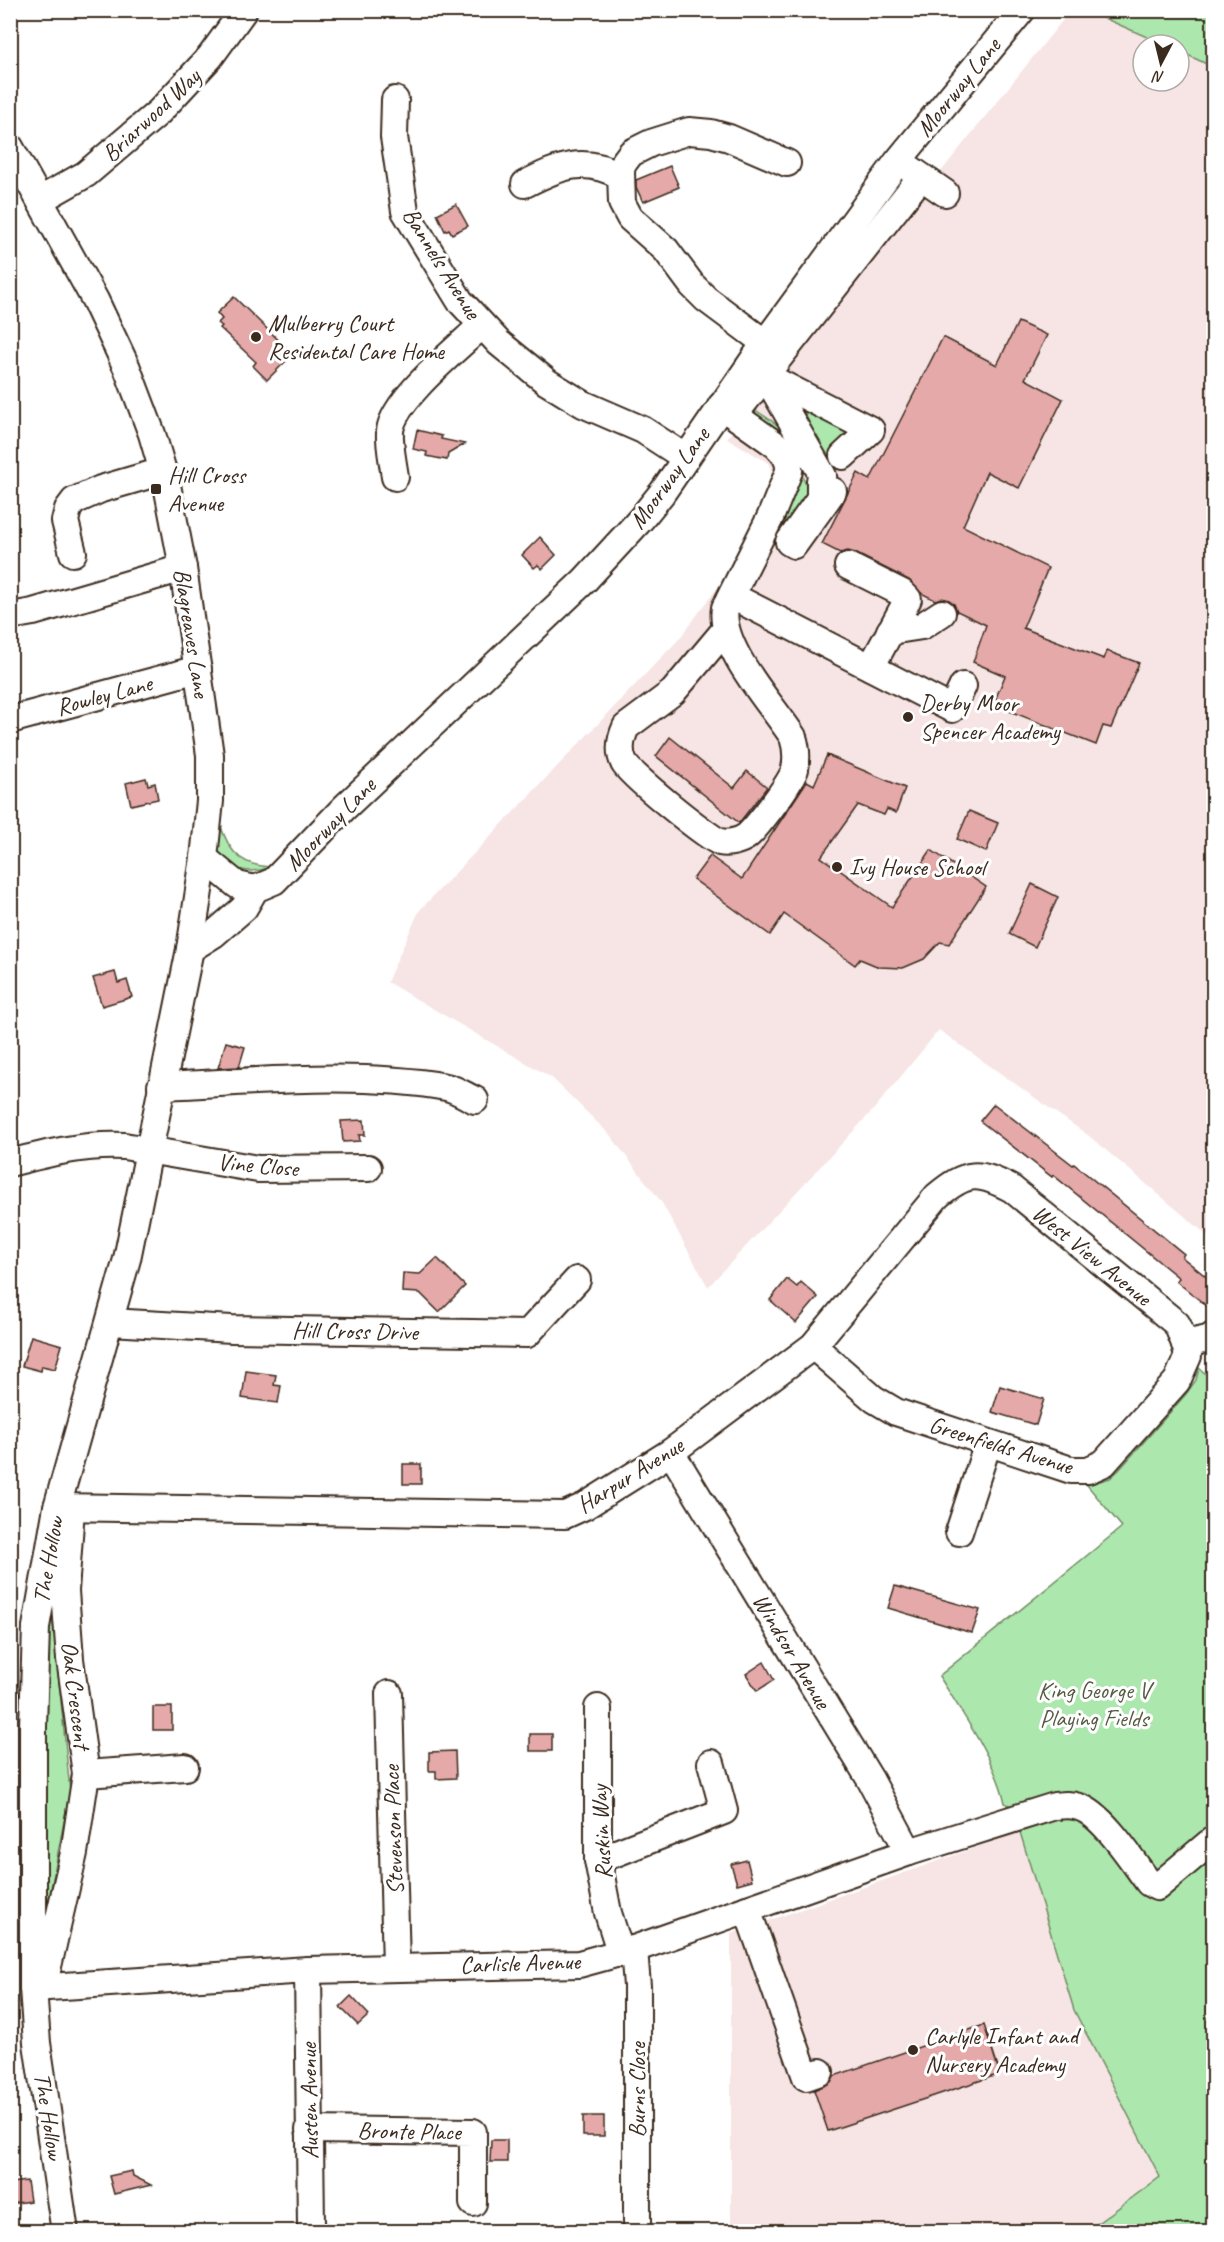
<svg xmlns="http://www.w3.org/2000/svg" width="1224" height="2242" font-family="Caveat,sans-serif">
  <rect width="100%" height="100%" fill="#fff"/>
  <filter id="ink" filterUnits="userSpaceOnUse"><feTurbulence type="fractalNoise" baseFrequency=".0167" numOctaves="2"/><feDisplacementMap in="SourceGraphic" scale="12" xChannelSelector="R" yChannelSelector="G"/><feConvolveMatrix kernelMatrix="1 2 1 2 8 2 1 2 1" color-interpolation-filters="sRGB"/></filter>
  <g filter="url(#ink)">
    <g fill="#f7e5e5">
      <polygon points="1070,11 1088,11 1165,45 1143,45 1143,81 1179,81 1179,51 1213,67 1213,1240 1089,1136 939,1030 875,1108 708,1287 662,1203 610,1135 552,1078 387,982 419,911 680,638 720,584 774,492 770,464 727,438"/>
      <polygon points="1020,1832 1074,2010 1160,2177 1087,2231 731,2231 731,1934"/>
    </g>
    <g fill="#ace8ae" stroke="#748966" stroke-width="1.5">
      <polygon points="1088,11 1213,11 1213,67 1179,51 1179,45 1165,45"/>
      <polygon points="802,408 843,429 850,442 827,459"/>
      <polygon points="754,409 782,428 813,501 781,543 767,536 793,469 746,411"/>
      <path d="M 216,813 C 227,844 233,865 270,867 C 246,876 232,869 216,852 Z"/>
      <path d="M 1199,1368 L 1214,1381 L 1213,2231 L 1087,2231 L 1160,2177 L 1074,2010 L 1020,1832 L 1017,1809 L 1005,1803 C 997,1763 961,1711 939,1676 L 1122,1527 L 1087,1485 L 1110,1478 L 1119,1470 L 1186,1394 L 1196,1380 Z"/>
      <polygon points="51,1601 70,1791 41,1940 41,1637"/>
    </g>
    <g fill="#e4a9a8" stroke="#3b2a1e" stroke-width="1.5">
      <polygon points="670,166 679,187 643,202 636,187 636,180"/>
      <polygon points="456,204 468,226 452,234 449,229 445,231 437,214"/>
      <polygon points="234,297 293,354 267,380 253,366 256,362 220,328 222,326 218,323 222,319 217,313"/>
      <polygon points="1018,322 1047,335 1025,379 1063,399 1019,488 987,472 963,526 1048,568 1023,628 1104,659 1107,651 1139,663 1111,728 1103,726 1096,745 1007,710 1008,705 995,700 1005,676 973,662 986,625 957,611 954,604 949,600 942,598 935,600 921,593 909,580 855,553 848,551 840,553 822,544 858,473 870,480 943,337 997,365"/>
      <polygon points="417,430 442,436 441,439 465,444 448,454 447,460 426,456 427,452 413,449"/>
      <polygon points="540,537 556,555 542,569 538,565 534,568 522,555"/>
      <polygon points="670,737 734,788 747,771 767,787 739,823 656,756"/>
      <polygon points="827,755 905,788 896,813 887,809 884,815 858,805 821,857 892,907 931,850 986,887 949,944 940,942 924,959 903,968 879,967 860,959 855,965 784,914 770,935 693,879 710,856 742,879 807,781 814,785"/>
      <polygon points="146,778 148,785 155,783 158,799 131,805 126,783"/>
      <polygon points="969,811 998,823 986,852 957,839"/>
      <polygon points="1032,884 1058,897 1035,947 1009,934"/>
      <polygon points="115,972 118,983 127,980 132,997 102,1006 93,978"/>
      <polygon points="226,1042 245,1047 239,1067 218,1068"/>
      <polygon points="994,1104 1073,1165 1074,1164 1184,1254 1182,1257 1214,1283 1214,1312 1176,1281 1179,1278 1053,1175 1052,1177 980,1121"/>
      <polygon points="364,1120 365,1135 359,1135 360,1141 343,1142 341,1121"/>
      <polygon points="437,1258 465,1286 439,1312 420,1293 402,1292 403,1273 420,1274"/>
      <polygon points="787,1279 797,1287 801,1282 818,1297 796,1323 770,1300"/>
      <polygon points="31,1336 62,1345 55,1369 42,1366 41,1371 22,1366"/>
      <polygon points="246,1371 276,1375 274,1385 281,1386 278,1403 242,1398"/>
      <polygon points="1000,1386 1044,1399 1036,1425 992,1412"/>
      <rect x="403" y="1464" width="18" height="20"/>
      <polygon points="895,1586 980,1610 972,1633 888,1608"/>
      <polygon points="764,1662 774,1680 757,1691 746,1674"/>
      <rect x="153" y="1707" width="19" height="23"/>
      <rect x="530" y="1734" width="22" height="17"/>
      <polygon points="455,1751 456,1778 436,1779 436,1771 429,1771 429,1752"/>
      <polygon points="747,1860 752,1880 737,1884 731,1864"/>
      <polygon points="351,1996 369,2015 358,2025 340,2007"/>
      <polygon points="984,2025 1000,2074 828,2131 814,2090 831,2082 834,2076"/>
      <rect x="583" y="2116" width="21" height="20"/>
      <polygon points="491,2140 507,2140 507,2162 490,2162"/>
      <polygon points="132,2171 133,2176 151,2185 114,2194 109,2176"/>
      <polygon points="27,2181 30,2201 10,2204 10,2183"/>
    </g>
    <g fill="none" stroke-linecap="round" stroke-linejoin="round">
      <g stroke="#3b2a1e" stroke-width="30">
        <g id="minor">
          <polyline points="395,100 394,137 405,211 460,301 499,343 547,382 583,404 643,430 686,458"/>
          <polyline points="10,147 95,300 127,368 152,434 167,485 183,568 210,755 210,801 204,858 190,949 127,1259 57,1507 36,1627 33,1727 33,1988 37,2043 65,2232"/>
          <polyline points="909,168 945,193"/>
          <path d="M 525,184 C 560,166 584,156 621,176"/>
          <polyline points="40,200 86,174 159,112 210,57 244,10"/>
          <polyline points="765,343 706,299 692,285 666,250 630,218 622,203 621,172 622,165 631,153 651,143 689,131 711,133 729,138 787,163"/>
          <polyline points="766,376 823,476 820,480 820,498 789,542 794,545 833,491"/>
          <polyline points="766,376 871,430 843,456"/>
          <path d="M 721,406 L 776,445 C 784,453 790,460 789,471 L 770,518 L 725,608 C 718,647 772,704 793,737 C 796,746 797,759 795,769 C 791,783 758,826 747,836 C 740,841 729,844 720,842 C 708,838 629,774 624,763 C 618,751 621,738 626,727 L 673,692 L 725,630"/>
          <polyline points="734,415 921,177"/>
          <path d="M 395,477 C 393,462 389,446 390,431 C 393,400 458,348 481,326"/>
          <polyline points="73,553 65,521 68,509 74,501 101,489 163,471"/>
          <polyline points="848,566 902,593 908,599 871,667"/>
          <polyline points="732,596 952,709 963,686"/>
          <polyline points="10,616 33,612 183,568"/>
          <polyline points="890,631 922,626 942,613"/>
          <polyline points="10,720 198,669"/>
          <polyline points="204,858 237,885 255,889"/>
          <polyline points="190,949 214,934 244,908 255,889 274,881 344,808 584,581 641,519 662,493 765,343 898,161 1022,10"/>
          <path d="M 161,1086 C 252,1082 356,1071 446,1087 C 456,1089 466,1096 475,1100"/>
          <path d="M 10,1163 C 48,1153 85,1144 124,1146 L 258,1169 L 368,1168"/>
          <polyline points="110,1322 232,1329 527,1334 577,1280"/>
          <polyline points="813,1346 874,1399 896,1412 1071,1470 1088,1470 1104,1463 1177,1381 1188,1356 1185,1344 1208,1339 1214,1335"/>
          <polyline points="671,1452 870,1779 909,1852"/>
          <path d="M 57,1507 L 565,1515 L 585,1506 L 671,1452 L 813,1346 L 937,1196 C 967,1171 978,1171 1012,1189 L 1177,1324 L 1185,1344"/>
          <polyline points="959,1532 988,1443"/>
          <polyline points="389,1694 396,1967"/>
          <polyline points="598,1708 598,1860 608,1913 621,1954"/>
          <polyline points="86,1774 185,1767"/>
          <polyline points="598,1860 724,1811 711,1763"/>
          <polyline points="747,1909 806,2077 820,2072"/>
          <polyline points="634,1949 637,1986 637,2232"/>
          <polyline points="308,1970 311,2225 314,2232"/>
          <path d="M 33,1988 L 308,1970 L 579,1964 L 634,1949 L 909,1852 L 1055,1806 C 1063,1805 1071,1804 1079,1807 C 1103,1814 1133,1862 1149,1883 L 1157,1887 L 1214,1839"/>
          <polyline points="43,1988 74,1853 86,1774 70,1659 65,1591 71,1509"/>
          <polyline points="309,2130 473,2132 473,2203"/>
        </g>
      </g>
      <use href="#minor" stroke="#fff" stroke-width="26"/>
    </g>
  </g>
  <g fill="#3b2a1e" stroke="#fff" stroke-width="2">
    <circle cx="256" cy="337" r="6"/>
    <rect x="150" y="483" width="12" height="12" rx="3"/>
    <circle cx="908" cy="717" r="6"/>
    <circle cx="837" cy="867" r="6"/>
    <circle cx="913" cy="2050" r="6"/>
  </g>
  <g text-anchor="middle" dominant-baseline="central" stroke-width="6" stroke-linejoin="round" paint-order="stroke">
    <g font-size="24" fill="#3b2a1e" stroke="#fff">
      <text transform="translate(958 87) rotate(-51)">Moorway Lane</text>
      <text transform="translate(151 115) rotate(-43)">Briarwood Way</text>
      <text transform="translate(442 263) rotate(58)">Bannels Avenue</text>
      <text transform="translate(669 478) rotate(-54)">Moorway Lane</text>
      <text transform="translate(192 633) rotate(81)">Blagreaves Lane</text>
      <text transform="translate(104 695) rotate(-15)">Rowley Lane</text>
      <text transform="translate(330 824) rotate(-46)">Moorway Lane</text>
      <text transform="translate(258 1165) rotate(5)">Vine Close</text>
      <text transform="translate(1092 1255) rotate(39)">West View Avenue</text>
      <text transform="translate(355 1331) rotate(1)">Hill Cross Drive</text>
      <text transform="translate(1001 1445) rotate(17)">Greenfields Avenue</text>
      <text transform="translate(630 1475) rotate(-32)">Harpur Avenue</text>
      <text transform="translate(48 1560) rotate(-80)">The Hollow</text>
      <text transform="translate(792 1651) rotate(59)">Windsor Avenue</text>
      <text transform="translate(76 1695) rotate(83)">Oak Crescent</text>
      <text transform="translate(393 1830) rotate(-92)">Stevenson Place</text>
      <text transform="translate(601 1832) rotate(-93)">Ruskin Way</text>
      <text transform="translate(520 1963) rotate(-2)">Carlisle Avenue</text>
      <text transform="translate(637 2090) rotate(-90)">Burns Close</text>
      <text transform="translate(309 2101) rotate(-91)">Austen Avenue</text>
      <text transform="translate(49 2116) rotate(81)">The Hollow</text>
      <text transform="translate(409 2131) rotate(1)">Bronte Place</text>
    </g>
    <g font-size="24" fill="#3b2a1e" stroke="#fff" text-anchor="start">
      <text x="268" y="323">Mulberry Court<tspan x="268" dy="28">Residental Care Home</tspan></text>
      <text x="168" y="475">Hill Cross<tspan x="168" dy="28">Avenue</tspan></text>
      <text x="920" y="703">Derby Moor<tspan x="920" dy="28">Spencer Academy</tspan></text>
      <text x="849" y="867">Ivy House School</text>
      <text x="925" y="2036">Carlyle Infant and<tspan x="925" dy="28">Nursery Academy</tspan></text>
    </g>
    <g font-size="24" fill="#575a42" stroke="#fff">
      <text x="1094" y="1690">King George V<tspan x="1094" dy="28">Playing Fields</tspan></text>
    </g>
  </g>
  <rect width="1224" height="2242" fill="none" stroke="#fff" stroke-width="36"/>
  <rect x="18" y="18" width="1188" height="2206" fill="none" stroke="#3b2a1e" stroke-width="2" filter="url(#ink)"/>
  <g transform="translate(1161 63) rotate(187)"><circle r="28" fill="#ffffff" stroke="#b1aaa5" stroke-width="1.5"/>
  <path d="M0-4.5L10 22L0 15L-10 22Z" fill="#3b2a1e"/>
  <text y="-9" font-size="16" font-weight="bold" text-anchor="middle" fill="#3b2a1e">N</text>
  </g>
</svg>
